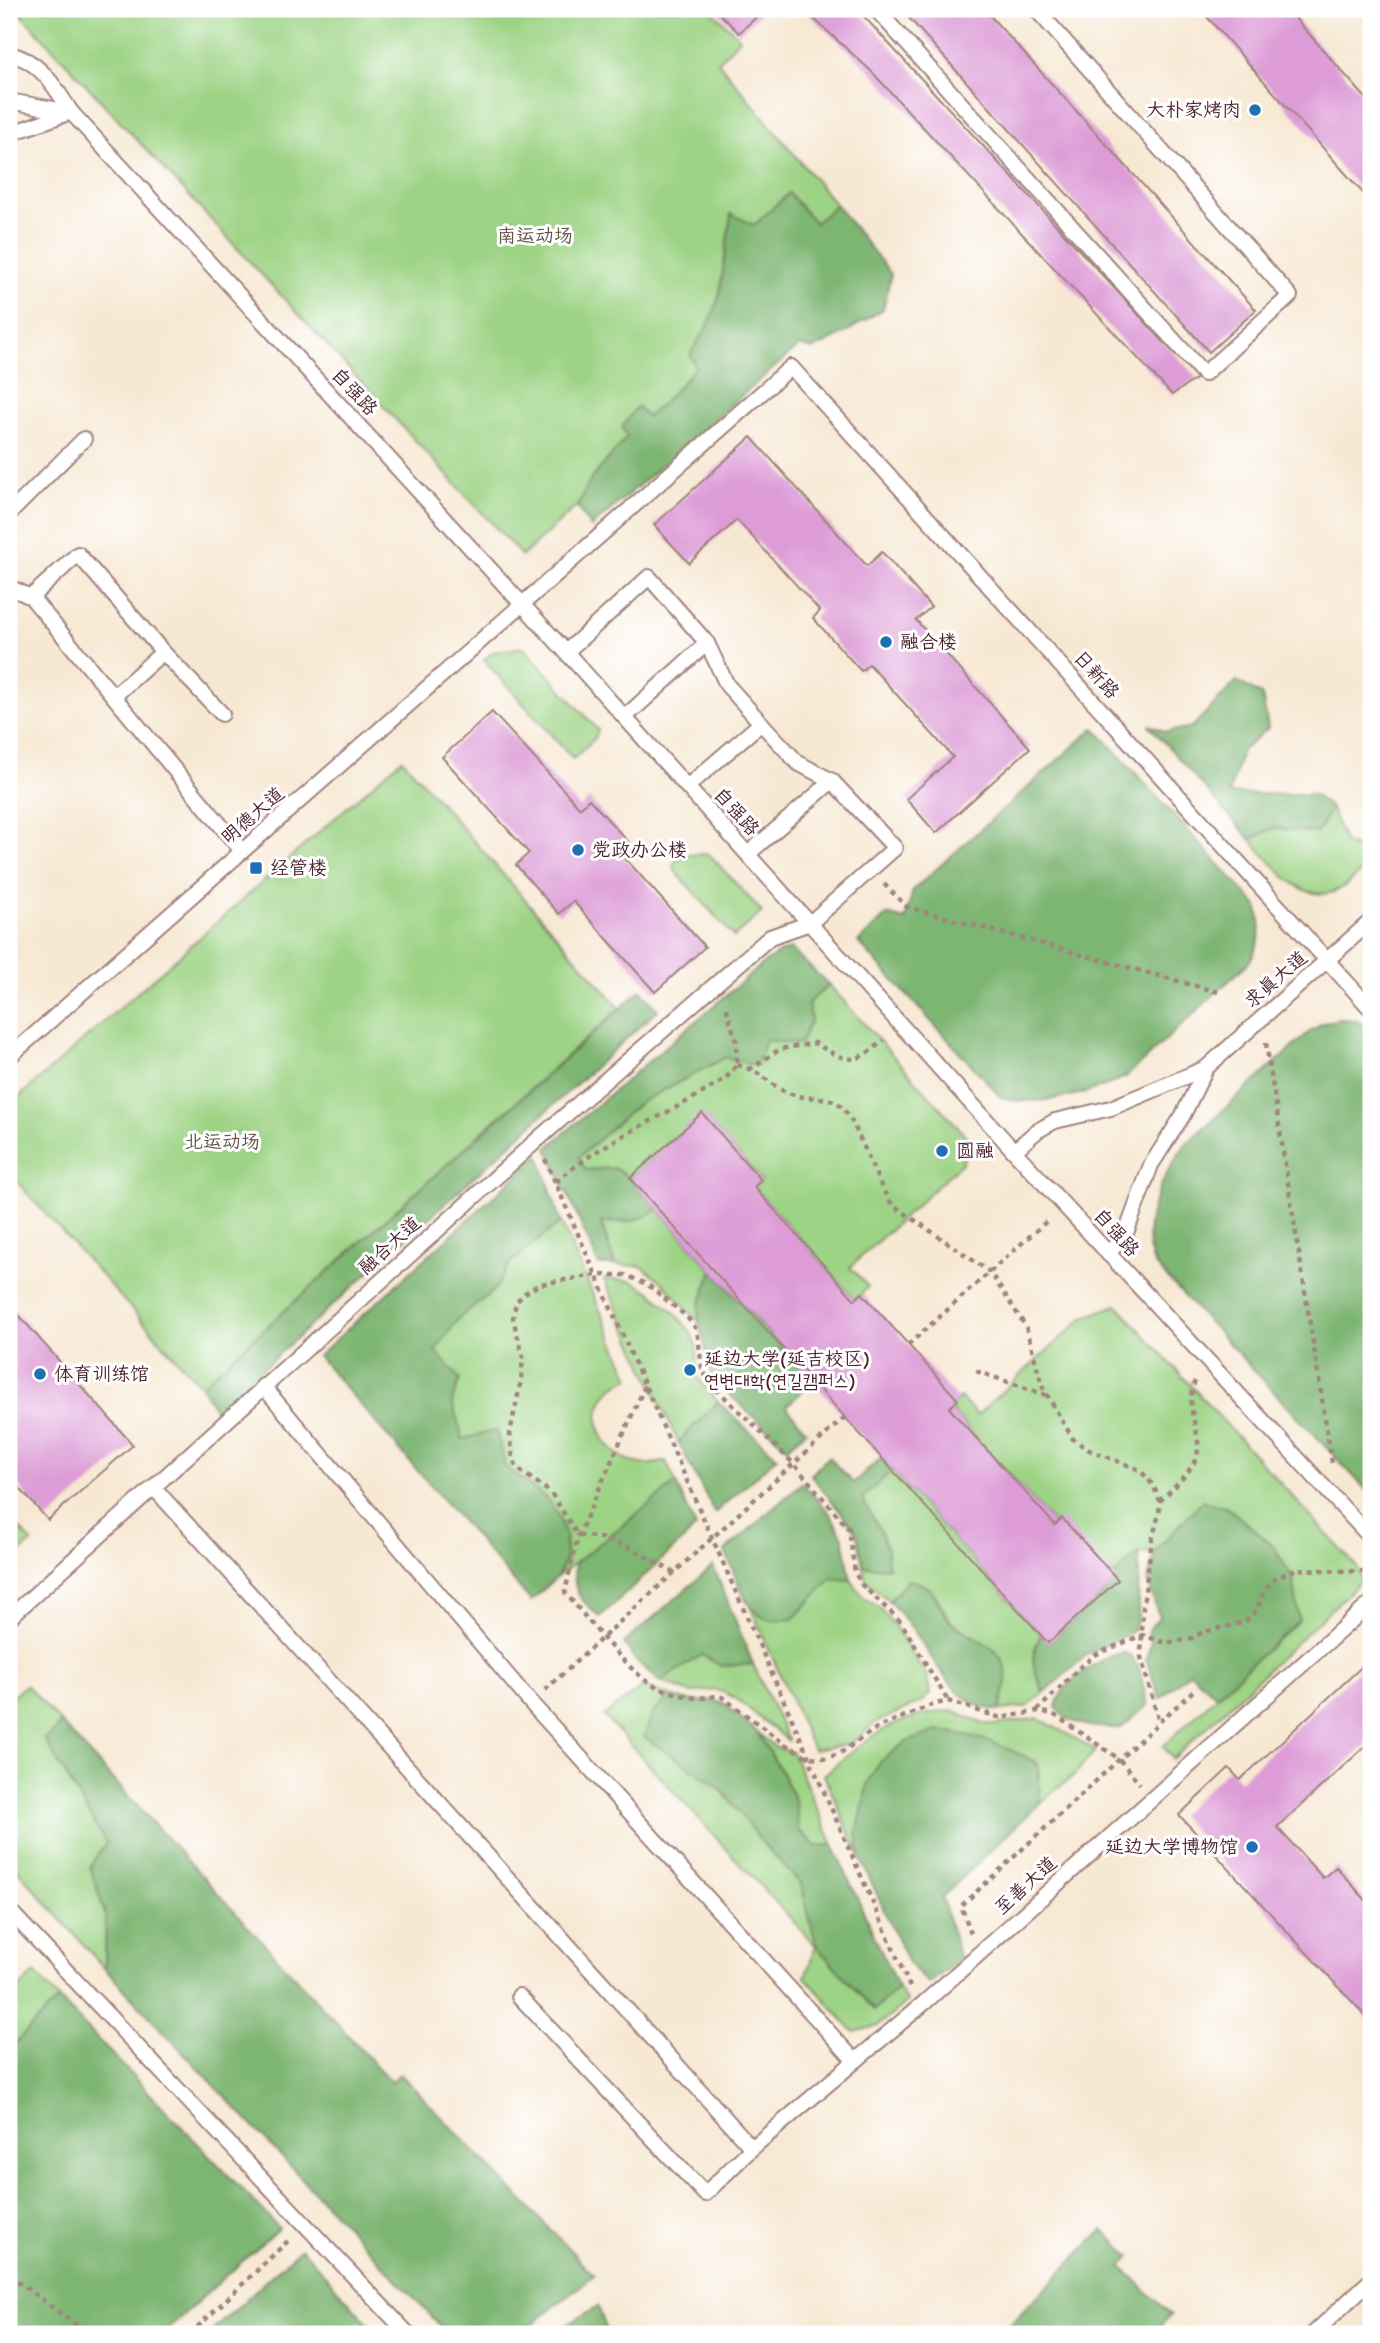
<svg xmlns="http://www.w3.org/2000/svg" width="1380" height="2343" font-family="'Balsamiq Sans','LXGW WenKai TC','Poor Story',sans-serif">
  <rect width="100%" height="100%" fill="#fff"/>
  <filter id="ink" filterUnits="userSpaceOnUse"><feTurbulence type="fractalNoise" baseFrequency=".0143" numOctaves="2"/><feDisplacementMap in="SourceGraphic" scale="14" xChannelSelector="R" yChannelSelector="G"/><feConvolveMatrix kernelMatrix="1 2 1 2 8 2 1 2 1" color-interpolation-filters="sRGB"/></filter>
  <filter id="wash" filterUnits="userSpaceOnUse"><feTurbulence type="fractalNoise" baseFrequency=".00686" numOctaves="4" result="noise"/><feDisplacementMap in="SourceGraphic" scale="28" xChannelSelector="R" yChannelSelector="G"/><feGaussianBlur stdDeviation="1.57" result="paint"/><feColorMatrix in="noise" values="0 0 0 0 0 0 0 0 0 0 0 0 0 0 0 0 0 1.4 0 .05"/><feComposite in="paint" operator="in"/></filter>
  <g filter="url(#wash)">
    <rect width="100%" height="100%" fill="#f7e8d3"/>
    <g fill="#9cd384" stroke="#737958" stroke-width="2">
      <polygon points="16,9 710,9 740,38 718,62 836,205 816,224 848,259 522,556"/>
      <polygon points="523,647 598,730 596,737 573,759 484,660 493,652"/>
      <polygon points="402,759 620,1008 201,1386 9,1173 9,1106"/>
      <path d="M 1331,808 L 1345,843 L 1359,848 L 1371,838 L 1371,862 C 1361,872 1350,884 1338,890 C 1301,907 1271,861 1250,839 L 1274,828 L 1317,833 Z"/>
      <polygon points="709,854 762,912 734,937 675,871 673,865 680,855"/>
      <polygon points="829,985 967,1137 963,1162 850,1267 868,1287 855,1300 754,1187 761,1180 702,1114 630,1178 614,1168 585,1170 579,1157 639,1103 726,1057 756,1066 764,1040"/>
      <path d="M 658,1209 L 713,1271 L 699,1307 L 699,1322 L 661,1281 L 641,1266 L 615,1265 L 601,1222 C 623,1223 639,1222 658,1209 Z"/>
      <path d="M 561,1222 L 630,1378 C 624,1381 616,1384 611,1389 C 575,1426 621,1478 666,1461 L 676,1483 L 557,1577 L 566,1559 L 565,1533 L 505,1466 L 496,1431 L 463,1439 L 435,1351 L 458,1319 L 495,1289 L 511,1262 Z"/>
      <polygon points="604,1279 632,1281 649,1291 676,1314 690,1331 696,1344 698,1378 718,1402 678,1442"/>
      <polygon points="1117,1305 1357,1567 1361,1581 1173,1759 1163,1746 1299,1620 1293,1578 1272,1545 1228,1508 1202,1501 1155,1552 1139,1553 1114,1575 1055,1525 949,1408 960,1398 977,1415 1084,1317"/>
      <path d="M 892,1470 L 1041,1635 C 1027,1659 1035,1670 1044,1693 L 1026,1707 L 1000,1710 L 1006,1672 L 996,1650 L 952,1623 L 936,1596 L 909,1580 L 889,1601 L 865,1579 L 863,1566 L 888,1568 L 862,1499 Z"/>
      <polygon points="9,1517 32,1542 9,1563"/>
      <polygon points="831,1578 851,1580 864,1598 879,1607 894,1625 927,1676 930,1694 921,1702 875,1723 850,1744 813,1750 750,1606 760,1616 793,1619"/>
      <polygon points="702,1655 721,1666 753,1664 789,1742 737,1699 723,1692 714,1690 690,1693 660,1681"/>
      <polygon points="26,1685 61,1723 45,1740 107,1843 90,1866 106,1917 105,1969 14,1866 9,1821 9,1699"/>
      <polygon points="644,1686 670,1696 653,1713 645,1737 720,1788 766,1847 802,1884 817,1947 874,2010 898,1988 907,2002 878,2026 854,2032 805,1977 816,1946 604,1716"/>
      <path d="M 955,1711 L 981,1723 L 995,1725 L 1038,1718 L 1096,1750 L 1073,1776 L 1040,1803 L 1038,1763 L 857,1834 L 860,1857 L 824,1775 C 866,1738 897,1713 955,1711 Z"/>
      <polygon points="757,1732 775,1747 792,1752 833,1845 816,1846 798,1830 796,1803 782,1773"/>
      <polygon points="35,1973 59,1999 9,2049 9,1997"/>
    </g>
    <g fill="#7db572" stroke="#646a4e" stroke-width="2">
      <polygon points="789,193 815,223 836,205 891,274 883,309 840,336 814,349 799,346 591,527 577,507 591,479 627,437 622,427 637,406 647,417 664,402 696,367 690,354 709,324 719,297 731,214 754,225"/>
      <polygon points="1237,681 1262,696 1268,728 1242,751 1229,794 1313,794 1331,808 1317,833 1274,828 1250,839 1149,725 1167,732 1192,727"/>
      <path d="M 1094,728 L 1257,906 C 1263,928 1261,943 1249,962 L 1127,1076 C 1095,1093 1037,1108 1001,1097 L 858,942 L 887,915 L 905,920 L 913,890 Z"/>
      <path d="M 791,949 L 829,985 L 808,1003 L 811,1020 L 800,1044 L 765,1040 L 756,1066 L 726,1057 L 639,1103 L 579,1157 L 585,1170 L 614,1168 L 630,1178 L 658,1209 C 639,1222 624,1223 601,1222 L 615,1265 L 599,1265 L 547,1148 L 764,963 L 779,953 Z"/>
      <polygon points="641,990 658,1010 216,1411 201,1386"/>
      <path d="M 1338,1019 L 1356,1020 L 1371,1031 L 1371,1495 L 1155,1265 C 1136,1226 1162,1176 1185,1145 L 1307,1034 L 1323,1023 Z"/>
      <polygon points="539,1155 561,1222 511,1262 495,1289 458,1319 435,1351 460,1379 452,1402 463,1439 496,1430 505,1466 546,1498 556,1511 565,1533 566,1559 557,1577 531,1601 318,1356"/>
      <polygon points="713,1271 813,1382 786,1406 806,1431 787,1448 712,1378 699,1322 699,1307"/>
      <polygon points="718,1402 777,1457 715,1513 678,1442"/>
      <path d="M 828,1457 L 853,1483 L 881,1458 L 892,1470 L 862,1499 C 875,1522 890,1541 888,1568 L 863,1566 L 857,1533 L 811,1475 Z"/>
      <path d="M 676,1483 L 696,1528 L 600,1617 C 579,1599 572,1592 575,1563 Z"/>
      <path d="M 802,1483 L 829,1512 L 843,1537 L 851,1580 L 831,1579 L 793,1619 C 786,1619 777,1622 771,1620 C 744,1614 735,1573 725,1551 Z"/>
      <polygon points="1202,1501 1228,1508 1272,1545 1293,1578 1299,1620 1216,1696 1190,1672 1160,1699 1146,1659 1151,1643 1148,1630 1159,1618 1148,1580 1155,1552"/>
      <path d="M 1139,1553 L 1138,1617 L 1135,1627 L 1128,1634 L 1086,1655 L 1044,1693 C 1035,1670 1027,1659 1041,1635 L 1048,1643 L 1118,1580 L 1114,1575 Z"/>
      <polygon points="713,1566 753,1664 721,1666 702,1655 660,1681 636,1661 624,1643"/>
      <path d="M 909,1580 C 943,1587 934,1608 954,1625 C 973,1639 1001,1644 1006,1671 C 1008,1682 1002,1699 1000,1710 C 957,1710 936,1662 914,1631 C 907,1620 897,1611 889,1601 Z"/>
      <path d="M 1122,1652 L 1131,1655 L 1139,1669 L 1148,1705 L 1121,1728 C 1099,1728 1068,1727 1056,1707 C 1060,1681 1100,1660 1122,1652 Z"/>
      <polygon points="670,1696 695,1702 712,1700 725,1704 757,1732 782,1773 796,1803 798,1830 816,1846 833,1845 898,1988 874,2010 817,1947 801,1884 766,1847 720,1788 644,1737 653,1713"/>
      <polygon points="61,1723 391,2082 400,2074 594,2275 520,2334 448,2334 105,1969 106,1916 90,1866 106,1843 45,1740"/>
      <path d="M 937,1731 C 975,1733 1004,1746 1038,1763 L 1040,1803 L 942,1897 L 960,1959 L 929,1984 L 908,1963 L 860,1857 L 857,1834 L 868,1782 L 879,1763 L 904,1743 Z"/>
      <polygon points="59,1999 279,2228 162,2334 9,2334 9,2049"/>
      <polygon points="1103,2230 1131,2257 1121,2266 1171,2315 1160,2326 1157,2334 1000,2334"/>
      <polygon points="301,2248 377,2334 209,2334"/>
      <polygon points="598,2306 608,2334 552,2334"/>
    </g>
    <g id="blocks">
      <g fill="#dd9cd7">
        <polygon points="715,9 765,9 739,33"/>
        <polygon points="803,9 857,9 1197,378 1172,395 870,70"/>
        <polygon points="901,9 984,9 1256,310 1209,352"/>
        <polygon points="1200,9 1287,9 1371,104 1371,202"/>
        <polygon points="751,437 867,566 882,552 931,607 916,620 1030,748 936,833 906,799 953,757 869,664 861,671 813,618 820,611 737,520 689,563 654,525"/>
        <polygon points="492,712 580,808 589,799 633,847 623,856 705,947 655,992 573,901 559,914 516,865 529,853 442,757"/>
        <polygon points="702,1113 761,1180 754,1187 855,1300 862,1293 958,1400 949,1408 1055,1525 1062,1518 1118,1580 1048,1643 630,1178"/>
        <polygon points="9,1304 133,1445 48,1520 9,1476"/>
        <polygon points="1371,1658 1371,1741 1277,1827 1323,1878 1336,1867 1371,1906 1371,2022 1179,1815 1229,1768 1240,1780"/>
      </g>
    </g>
  </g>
  <g filter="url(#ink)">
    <use href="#blocks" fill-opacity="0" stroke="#a0847f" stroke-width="2"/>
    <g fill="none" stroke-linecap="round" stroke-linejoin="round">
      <g stroke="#a0847f" stroke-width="18">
        <g id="service">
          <polyline points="876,9 1204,374 1290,296 1036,9"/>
          <path d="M 9,54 C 40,60 55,87 71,112 L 566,652 L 1014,1151 L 1371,1538"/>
          <polyline points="9,101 70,112"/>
          <polyline points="9,134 71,112"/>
          <polyline points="9,514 84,439"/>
          <polyline points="9,587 31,597 242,851"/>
          <polyline points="31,597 78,554 163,652"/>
          <polyline points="114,696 163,652 222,714"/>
          <polyline points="625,717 707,643"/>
          <polyline points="688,786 761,723"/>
          <polyline points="748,854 832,781"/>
          <polyline points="9,1057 791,367 1371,1009"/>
          <polyline points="1014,1151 1037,1131 1055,1121 1111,1108 1206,1068 1371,921"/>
          <polyline points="1108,1254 1126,1233 1151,1165 1183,1115 1206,1068"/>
          <polyline points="263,1386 531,1703 854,2060"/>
          <polyline points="155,1489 752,2148"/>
          <polyline points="9,1618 537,1140 770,937 810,923 895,848 832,781 798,763 761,723 727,685 707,643 649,577 566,652"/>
          <polyline points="9,1910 408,2334"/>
          <polyline points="519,1996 705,2194 752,2148 924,2003 1371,1603"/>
          <polyline points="1313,2334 1371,2280"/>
        </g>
      </g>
      <g stroke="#a0847f" stroke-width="4.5" stroke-dasharray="5 5" stroke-linecap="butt">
        <polyline points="884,884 907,907 1222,993"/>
        <polyline points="1266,1043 1332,1463"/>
        <path d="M 737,1065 C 744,1067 751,1069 757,1073 C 769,1080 779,1091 794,1095 C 806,1099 825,1096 836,1102 C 856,1113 874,1183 893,1205 L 990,1272 L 1026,1327 L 1043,1388 L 1073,1439 L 1089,1450 L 1140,1470 L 1153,1485 L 1160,1501 L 1159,1514 L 1152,1540 L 1143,1606 L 1141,1657 L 1159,1722"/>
        <path d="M 749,1070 L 780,1049 L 815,1043 C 848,1063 854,1066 884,1040"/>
        <polyline points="545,1159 910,1987"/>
        <path d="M 556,1182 C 606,1137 671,1115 726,1078 L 737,1065 L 736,1040 L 725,1004"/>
        <polyline points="908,1345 1048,1220"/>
        <polyline points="976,1371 1046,1395"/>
        <path d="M 645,1386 L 578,1536 L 565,1592 C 583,1614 634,1679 657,1687 C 669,1691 687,1698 700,1698 C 708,1697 714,1695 722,1697 L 786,1745 L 808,1757 L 826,1758 L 839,1754 L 878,1727 L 932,1705 L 948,1701 L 1001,1718 L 1037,1711 L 1053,1714 L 1119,1759 L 1140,1784"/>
        <path d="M 1160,1501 C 1172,1489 1190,1473 1196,1458 C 1205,1435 1182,1409 1195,1381"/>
        <path d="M 675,1573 C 644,1556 615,1535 578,1536 L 551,1493 L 517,1468 L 513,1459 L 510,1433 L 521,1381 L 523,1357 L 513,1318 L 516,1302 L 525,1293 L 540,1284 L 596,1275 L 625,1275 L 647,1284 L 687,1317 L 697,1330 L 702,1368 L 709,1382 L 794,1464 L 849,1529 L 855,1573 L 862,1585 L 901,1622 L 948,1701"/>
        <polyline points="545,1690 845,1417"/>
        <polyline points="1037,1711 1080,1667 1097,1654 1142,1635 1166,1643 1190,1639 1203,1632 1245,1622 1257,1610 1262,1595 1274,1579 1296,1569 1371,1572"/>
        <polyline points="971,1933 961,1906 1194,1690"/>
        <polyline points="9,2275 88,2334"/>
        <polyline points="190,2334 289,2240"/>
      </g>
      <use href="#service" stroke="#fff" stroke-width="14"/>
    </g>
  </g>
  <g fill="#1f6fb2" stroke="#fff" stroke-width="2.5">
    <circle cx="1255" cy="110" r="7"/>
    <circle cx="886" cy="642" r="7"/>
    <circle cx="578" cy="850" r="7"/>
    <rect x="249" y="861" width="14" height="14" rx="3.5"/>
    <circle cx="942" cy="1151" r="7"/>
    <circle cx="690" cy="1370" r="7"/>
    <circle cx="40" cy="1374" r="7"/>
    <circle cx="1252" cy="1847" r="7"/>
  </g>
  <g text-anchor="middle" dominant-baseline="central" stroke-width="6" stroke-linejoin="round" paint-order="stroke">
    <g font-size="19" fill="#4a1f2b" stroke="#fff" text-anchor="start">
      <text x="1241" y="110" text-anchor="end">大朴家烤肉</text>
      <text x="900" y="642">融合楼</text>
      <text x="592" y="850">党政办公楼</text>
      <text x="270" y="868">经管楼</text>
      <text x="956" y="1151">圆融</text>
      <text x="704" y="1359">延边大学(延吉校区)<tspan x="704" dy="22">연변대학(연길캠퍼스)</tspan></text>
      <text x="54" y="1374">体育训练馆</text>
      <text x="1238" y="1847" text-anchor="end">延边大学博物馆</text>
    </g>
    <g font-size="19" fill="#635546" stroke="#fff">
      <text x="535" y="236">南运动场</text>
      <text x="222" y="1142">北运动场</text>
    </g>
    <g font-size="19" fill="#4a1f2b" stroke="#fff">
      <text transform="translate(354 392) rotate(47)">自强路</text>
      <text transform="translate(1096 675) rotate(48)">日新路</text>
      <text transform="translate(736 812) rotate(48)">自强路</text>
      <text transform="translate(253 816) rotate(-41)">明德大道</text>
      <text transform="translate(1276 980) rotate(-41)">求真大道</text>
      <text transform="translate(1116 1233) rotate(48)">自强路</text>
      <text transform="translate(390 1246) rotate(-42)">融合大道</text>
      <text transform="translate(1026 1886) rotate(-42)">至善大道</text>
    </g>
  </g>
  <rect width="1380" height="2343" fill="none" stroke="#fff" stroke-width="35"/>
</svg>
